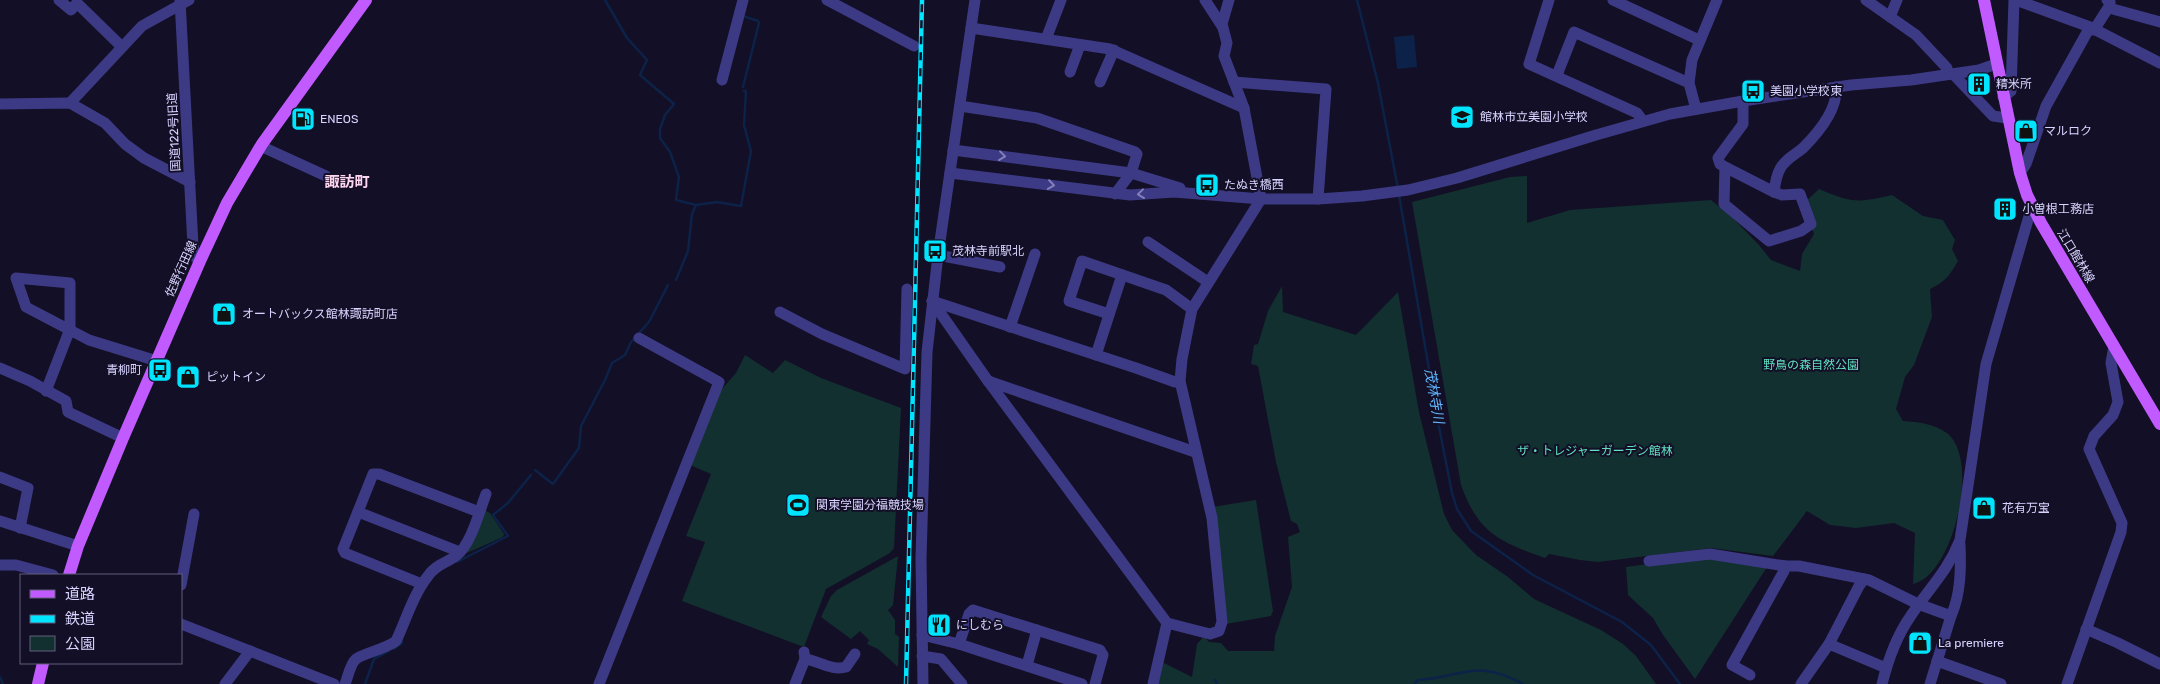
<svg xmlns="http://www.w3.org/2000/svg" width="2160" height="684" font-family="Rubik,'Noto Sans JP',sans-serif">
  <rect width="100%" height="100%" fill="#130f26"/>
  <g fill="#12302f">
    <path d="M 1527,176 L 1527,223 L 1570,210 L 1711,200 L 1733,218 L 1759,245 L 1771,260 L 1800,271 L 1802,254 L 1814,234 L 1802,205 L 1819,189 C 1852,203 1858,203 1892,195 L 1923,216 L 1943,220 L 1955,240 L 1952,249 L 1958,261 C 1950,275 1945,282 1930,289 L 1932,317 L 1914,365 L 1905,377 L 1896,409 L 1903,421 C 1919,422 1934,424 1947,433 C 1981,459 1953,576 1913,584 L 1915,533 L 1894,523 L 1856,528 L 1830,525 L 1807,511 L 1773,556 L 1711,548 L 1598,562 L 1580,560 L 1549,554 L 1545,558 C 1500,542 1478,533 1461,485 L 1412,202 L 1510,177 Z"/>
    <polygon points="1282,286 1283,312 1356,335 1398,292 1419,412 1444,514 1452,530 1476,555 1508,577 1534,599 1601,630 1623,644 1636,656 1656,684 1157,684 1162,662 1192,677 1197,644 1204,636 1209,642 1221,643 1228,651 1274,651 1275,636 1292,587 1288,537 1300,532 1297,524 1291,521 1276,462 1258,366 1251,364 1254,345 1258,344 1268,311"/>
    <polygon points="745,355 773,373 785,360 821,378 901,408 894,548 890,553 826,589 804,647 682,601 705,542 686,536 711,474 690,465 721,390 736,373"/>
    <polygon points="1256,500 1273,611 1271,616 1226,624 1212,507"/>
    <polygon points="484,510 490,513 504,534 503,537 467,553"/>
    <polygon points="898,556 893,605 888,610 895,620 895,634 899,637 898,667 878,649 867,644 869,640 860,631 851,639 821,617 831,596 837,590"/>
    <polygon points="1694,558 1710,558 1767,567 1695,679 1663,635 1653,618 1628,595 1626,567"/>
  </g>
  <polygon fill="#0c2248" points="1414,35 1417,67 1397,69 1394,37"/>
  <g fill="none" stroke-linecap="round" stroke-linejoin="round">
    <g stroke="#0c2248" stroke-width="2.5">
      <polyline points="605,0 627,38 647,60 640,75 674,104 665,115 660,129 660,138 670,152 679,177 676,200 696,205"/>
      <polyline points="1357,0 1378,83 1398,189"/>
      <polyline points="743,16 758,21 759,23 743,87"/>
      <polyline points="1399,195 1439,427 1452,493 1457,509 1471,531 1533,575 1622,622 1651,645 1680,684"/>
      <polyline points="676,280 688,251 692,214 696,205 717,202 741,206 751,151 744,125 746,91 744,91"/>
      <polyline points="535,470 553,484 579,448 581,426 605,380 612,363 625,355 631,342 649,322 668,285"/>
      <polyline points="457,562 508,536 493,515 508,503 531,475"/>
      <polyline points="394,649 402,643 402,638"/>
      <polyline points="0,677 3,684"/>
      <polyline points="1215,680 1217,684"/>
      <polyline points="365,684 374,659 389,651"/>
      <path d="M 1414,684 L 1418,680 C 1463,677 1477,658 1523,684"/>
    </g>
    <g stroke="#3d3a85" stroke-width="11">
      <polyline points="59,0 71,10 77,3 122,47"/>
      <polyline points="180,0 193,246 195,257 200,261"/>
      <polyline points="827,0 914,46"/>
      <polyline points="1205,0 1222,26 1222,24"/>
      <polyline points="1549,0 1529,64 1637,113 1643,121"/>
      <polyline points="1613,0 1699,40"/>
      <polyline points="1866,0 1916,35 1947,68"/>
      <polyline points="2016,0 2090,27 2160,63"/>
      <polyline points="2109,8 2160,22"/>
      <polyline points="1890,17 1897,0"/>
      <polyline points="971,28 1110,49 1244,108"/>
      <polyline points="2094,30 2110,5 2110,2 2107,0"/>
      <polyline points="1046,39 1061,0"/>
      <polyline points="1070,72 1080,45"/>
      <polyline points="1953,74 1993,116 2007,118"/>
      <polyline points="1557,75 1574,32 1689,83"/>
      <polyline points="722,80 743,0"/>
      <polyline points="1100,82 1114,50"/>
      <polyline points="1234,82 1326,89 1318,199"/>
      <polyline points="2003,97 2011,91 2014,0"/>
      <polyline points="1743,101 1743,124 1718,158 1720,164 1725,167 1774,192"/>
      <polyline points="70,103 142,26 189,0"/>
      <polyline points="0,104 70,103 105,123 125,144 144,158 190,182"/>
      <polyline points="960,106 1037,118 1135,152 1137,154 1131,173 1115,194"/>
      <polyline points="1696,109 1689,83 1692,60 1717,0"/>
      <polyline points="262,144 267,149 326,176"/>
      <polyline points="953,150 1131,173 1180,188"/>
      <path d="M 1725,167 L 1724,204 L 1769,241 L 1801,231 L 1811,224 L 1800,194 L 1782,195 L 1774,192 C 1775,184 1776,176 1780,169 C 1785,159 1795,155 1803,148 C 1818,133 1838,109 1836,87"/>
      <polyline points="950,173 1130,195 1174,192 1261,199 1318,199 1362,196 1408,190 1457,178 1596,135 1670,114 1743,101 1851,85 1911,80 1979,70 1996,64"/>
      <polyline points="2020,173 2026,164 2046,106 2090,27"/>
      <polyline points="1148,242 1208,282"/>
      <polyline points="938,255 1000,267"/>
      <polyline points="932,301 988,381 1167,623 1210,634 1219,631 1222,622 1212,518 1180,381 1182,359 1192,309 1261,199 1244,108 1224,56 1227,43 1222,24 1229,0"/>
      <polyline points="932,301 1136,368 1175,382 1180,381"/>
      <polyline points="780,312 822,334 905,369 907,289"/>
      <polyline points="1109,314 1069,301 1082,261 1166,290 1192,309"/>
      <polyline points="1010,327 1035,254"/>
      <polyline points="1096,355 1122,275"/>
      <polyline points="0,368 30,381 66,401 68,412 123,438"/>
      <polyline points="988,381 1195,452"/>
      <polyline points="46,391 70,329 70,283 16,278 26,307 89,340 157,361"/>
      <polyline points="0,477 28,488 20,528"/>
      <polyline points="358,512 460,552"/>
      <polyline points="0,521 78,546"/>
      <polyline points="1649,561 1710,554 1785,566 1799,566 1869,580 1918,604 1951,616 1930,684"/>
      <polyline points="0,565 16,565 53,575"/>
      <polyline points="422,584 345,553 343,549 373,474 379,474 479,512"/>
      <polyline points="181,585 194,514"/>
      <path d="M 1951,616 C 1961,594 1961,567 1960,544"/>
      <polyline points="181,624 334,684"/>
      <polyline points="2086,629 2118,643 2160,664"/>
      <polyline points="922,635 959,644 1082,684"/>
      <polyline points="959,644 969,614 973,610 1100,650 1103,655 1095,684"/>
      <polyline points="1829,644 1886,668"/>
      <polyline points="922,656 941,659 962,684"/>
      <path d="M 805,659 C 819,661 832,671 846,667 L 855,654"/>
      <polyline points="1937,661 2001,684"/>
      <polyline points="1027,665 1037,630"/>
      <polyline points="1750,675 1732,665 1784,571 1785,566"/>
      <polyline points="225,684 250,651"/>
      <path d="M 345,684 C 348,677 350,664 356,659 C 361,654 386,649 396,641 C 406,620 413,595 428,576 C 435,565 446,563 456,556 C 471,545 479,512 486,494"/>
      <polyline points="599,684 719,382 639,338"/>
      <polyline points="795,684 805,659 804,652"/>
      <polyline points="923,684 921,559 927,352 938,255 975,0"/>
      <polyline points="1153,684 1167,623"/>
      <polyline points="1801,684 1829,644 1859,586 1864,579"/>
      <path d="M 1882,684 C 1888,660 1896,637 1910,617 C 1928,589 1947,573 1960,540 L 1986,364 L 2032,206"/>
      <polyline points="2067,684 2121,532 2122,523 2089,449 2094,436 2113,415 2118,402 2111,363 2114,346"/>
    </g>
    <g stroke="#c25bff" stroke-width="12">
      <polyline points="1984,0 2020,173 2027,195 2041,223 2160,424"/>
      <polyline points="69,575 78,546 123,438 200,261 227,203 262,144 366,0"/>
      <polyline points="38,684 43,663"/>
    </g>
    <g stroke="#00e5ff" stroke-width="4.5">
      <polyline id="rail" points="906,684 922,0"/>
    </g>
    <use href="#rail" stroke="#130f26" stroke-width="2.5" stroke-dasharray="8" stroke-linecap="butt"/>
  </g>
  <defs><path id="oneway-chevron" d="M-2-3.5L2.5 0L-2 3.5" fill="none" stroke-width="1.6" stroke-linecap="round" stroke-linejoin="round" transform="scale(1.25)"/></defs>
  <g stroke="#837fbc">
    <use href="#oneway-chevron" transform="translate(1002 156) rotate(7)"/>
    <use href="#oneway-chevron" transform="translate(1051 185) rotate(8)"/>
    <use href="#oneway-chevron" transform="translate(1141 194) rotate(173)"/>
  </g>
  <defs>
    <g id="building-square" transform="scale(1.25)"><rect x="-9" y="-9" width="18" height="18" rx="4" fill="#00e5ff" stroke="#130f26"/><path d="M-4-6H4V6H1V3H-1V6H-4ZM-2.5-4.3h1.7v1.8h-1.7ZM.8-4.3h1.7v1.8H.8ZM-2.5-1h1.7V.8h-1.7ZM.8-1h1.7V.8H.8Z" fill="#111"/></g>
    <g id="bus-square" transform="scale(1.25)"><rect x="-9" y="-9" width="18" height="18" rx="4" fill="#00e5ff" stroke="#130f26"/><path d="M-5-6H5V4H4V6H2V4H-2V6H-4V4H-5ZM-3.5-4V0h7V-4ZM-3.5 1.2v1.5H-2V1.2ZM2 1.2v1.5H3.5V1.2Z" fill="#111"/></g>
    <g id="school-square" transform="scale(1.25)"><rect x="-9" y="-9" width="18" height="18" rx="4" fill="#00e5ff" stroke="#130f26"/><path d="M0-5L7-2L0 1L-7-2ZM-4 1L0 2.5L4 1V4Q0 6-4 4Z" fill="#111"/></g>
    <g id="fuel-square" transform="scale(1.25)"><rect x="-9" y="-9" width="18" height="18" rx="4" fill="#00e5ff" stroke="#130f26"/><path d="M-5.5-6h7V0h2V4h1.3V-2.5L3-4.5l.8-.8L6-3V5H2.5V1h-1V6h-7ZM-4.2-4.7v3.2H.2V-4.7Z" fill="#111"/></g>
    <g id="shop-square" transform="scale(1.25)"><rect x="-9" y="-9" width="18" height="18" rx="4" fill="#00e5ff" stroke="#130f26"/><path d="M-5-2.5h2.3a2.7 3.5 0 0 1 5.4 0H5L5.5 6h-11ZM-1.5-2.5h3a1.5 2.3 0 0 0-3 0Z" fill="#111"/></g>
    <g id="stadium-square" transform="scale(1.25)"><rect x="-9" y="-9" width="18" height="18" rx="4" fill="#00e5ff" stroke="#130f26"/><path d="M0-5a6.5 5 0 1 0 0 10a6.5 5 0 1 0 0-10ZM-3.5-1.8h7v3.6h-7Z" fill="#111"/></g>
    <g id="restaurant-square" transform="scale(1.25)"><rect x="-9" y="-9" width="18" height="18" rx="4" fill="#00e5ff" stroke="#130f26"/><path d="M-5-6h1v4h1v-4h1v4h1v-4h1v5L-1.5 .5V6h-2V.5L-5-1ZM5-6V6H3V1.5H1.5Q1.5-4 5-6Z" fill="#111"/></g>
  </defs>
  <g fill-rule="evenodd">
    <use href="#building-square" x="1979" y="84"/>
    <use href="#bus-square" x="1753" y="91"/>
    <use href="#school-square" x="1462" y="117"/>
    <use href="#fuel-square" x="303" y="119"/>
    <use href="#shop-square" x="2026" y="131"/>
    <use href="#bus-square" x="1207" y="185"/>
    <use href="#building-square" x="2005" y="209"/>
    <use href="#bus-square" x="935" y="251"/>
    <use href="#shop-square" x="224" y="314"/>
    <use href="#bus-square" x="160" y="370"/>
    <use href="#shop-square" x="188" y="377"/>
    <use href="#stadium-square" x="798" y="505"/>
    <use href="#shop-square" x="1984" y="508"/>
    <use href="#restaurant-square" x="939" y="625"/>
    <use href="#shop-square" x="1920" y="643"/>
  </g>
  <g text-anchor="middle" dominant-baseline="central" stroke-width="4" stroke-linejoin="round" paint-order="stroke">
    <g font-size="12" fill="#d9d4ff" stroke="#130f26" text-anchor="start">
      <text x="1996" y="84">精米所</text>
      <text x="1770" y="91">美園小学校東</text>
      <text x="1480" y="117">館林市立美園小学校</text>
      <text x="320" y="119">ENEOS</text>
      <text x="2044" y="131">マルロク</text>
      <text x="1224" y="185">たぬき橋西</text>
      <text x="2022" y="209">小曽根工務店</text>
      <text x="952" y="251">茂林寺前駅北</text>
      <text x="242" y="314">オートバックス館林諏訪町店</text>
      <text x="142" y="370" text-anchor="end">青柳町</text>
      <text x="206" y="377">ピットイン</text>
      <text x="816" y="505">関東学園分福競技場</text>
      <text x="2002" y="508">花有万宝</text>
      <text x="956" y="625">にしむら</text>
      <text x="1938" y="643">La premiere</text>
    </g>
    <g font-size="12" fill="#d9d4ff" stroke="#130f26">
      <text transform="translate(174 132) rotate(-93)">国道122号旧道</text>
      <text transform="translate(2076 256) rotate(59)">江口館林線</text>
      <text transform="translate(181 269) rotate(-66)">佐野行田線</text>
    </g>
    <g font-size="12" fill="#5fe0c0" stroke="#130f26">
      <text x="1811" y="365">野鳥の森自然公園</text>
      <text x="1595" y="451">ザ・トレジャーガーデン館林</text>
    </g>
    <g font-size="14" font-style="italic" fill="#62b6ff" stroke="#130f26">
      <text transform="translate(1434 396) rotate(80)">茂林寺川</text>
    </g>
    <g font-size="15" font-weight="bold" fill="#ffd6f0" stroke="#130f26">
      <text x="347" y="182">諏訪町</text>
    </g>
  </g>
  <rect x="20" y="574" width="162" height="90" fill="#130f26" stroke="#625e7d"/>
  <rect x="30" y="590" width="25" height="8" fill="#c25bff" stroke="#625e7d"/>
  <text x="65" y="599" font-size="15" fill="#d9d4ff">道路</text>
  <rect x="30" y="615" width="25" height="8" fill="#00e5ff" stroke="#625e7d"/>
  <text x="65" y="624" font-size="15" fill="#d9d4ff">鉄道</text>
  <rect x="30" y="636" width="25" height="15" fill="#12302f" stroke="#625e7d"/>
  <text x="65" y="649" font-size="15" fill="#d9d4ff">公園</text>
</svg>
